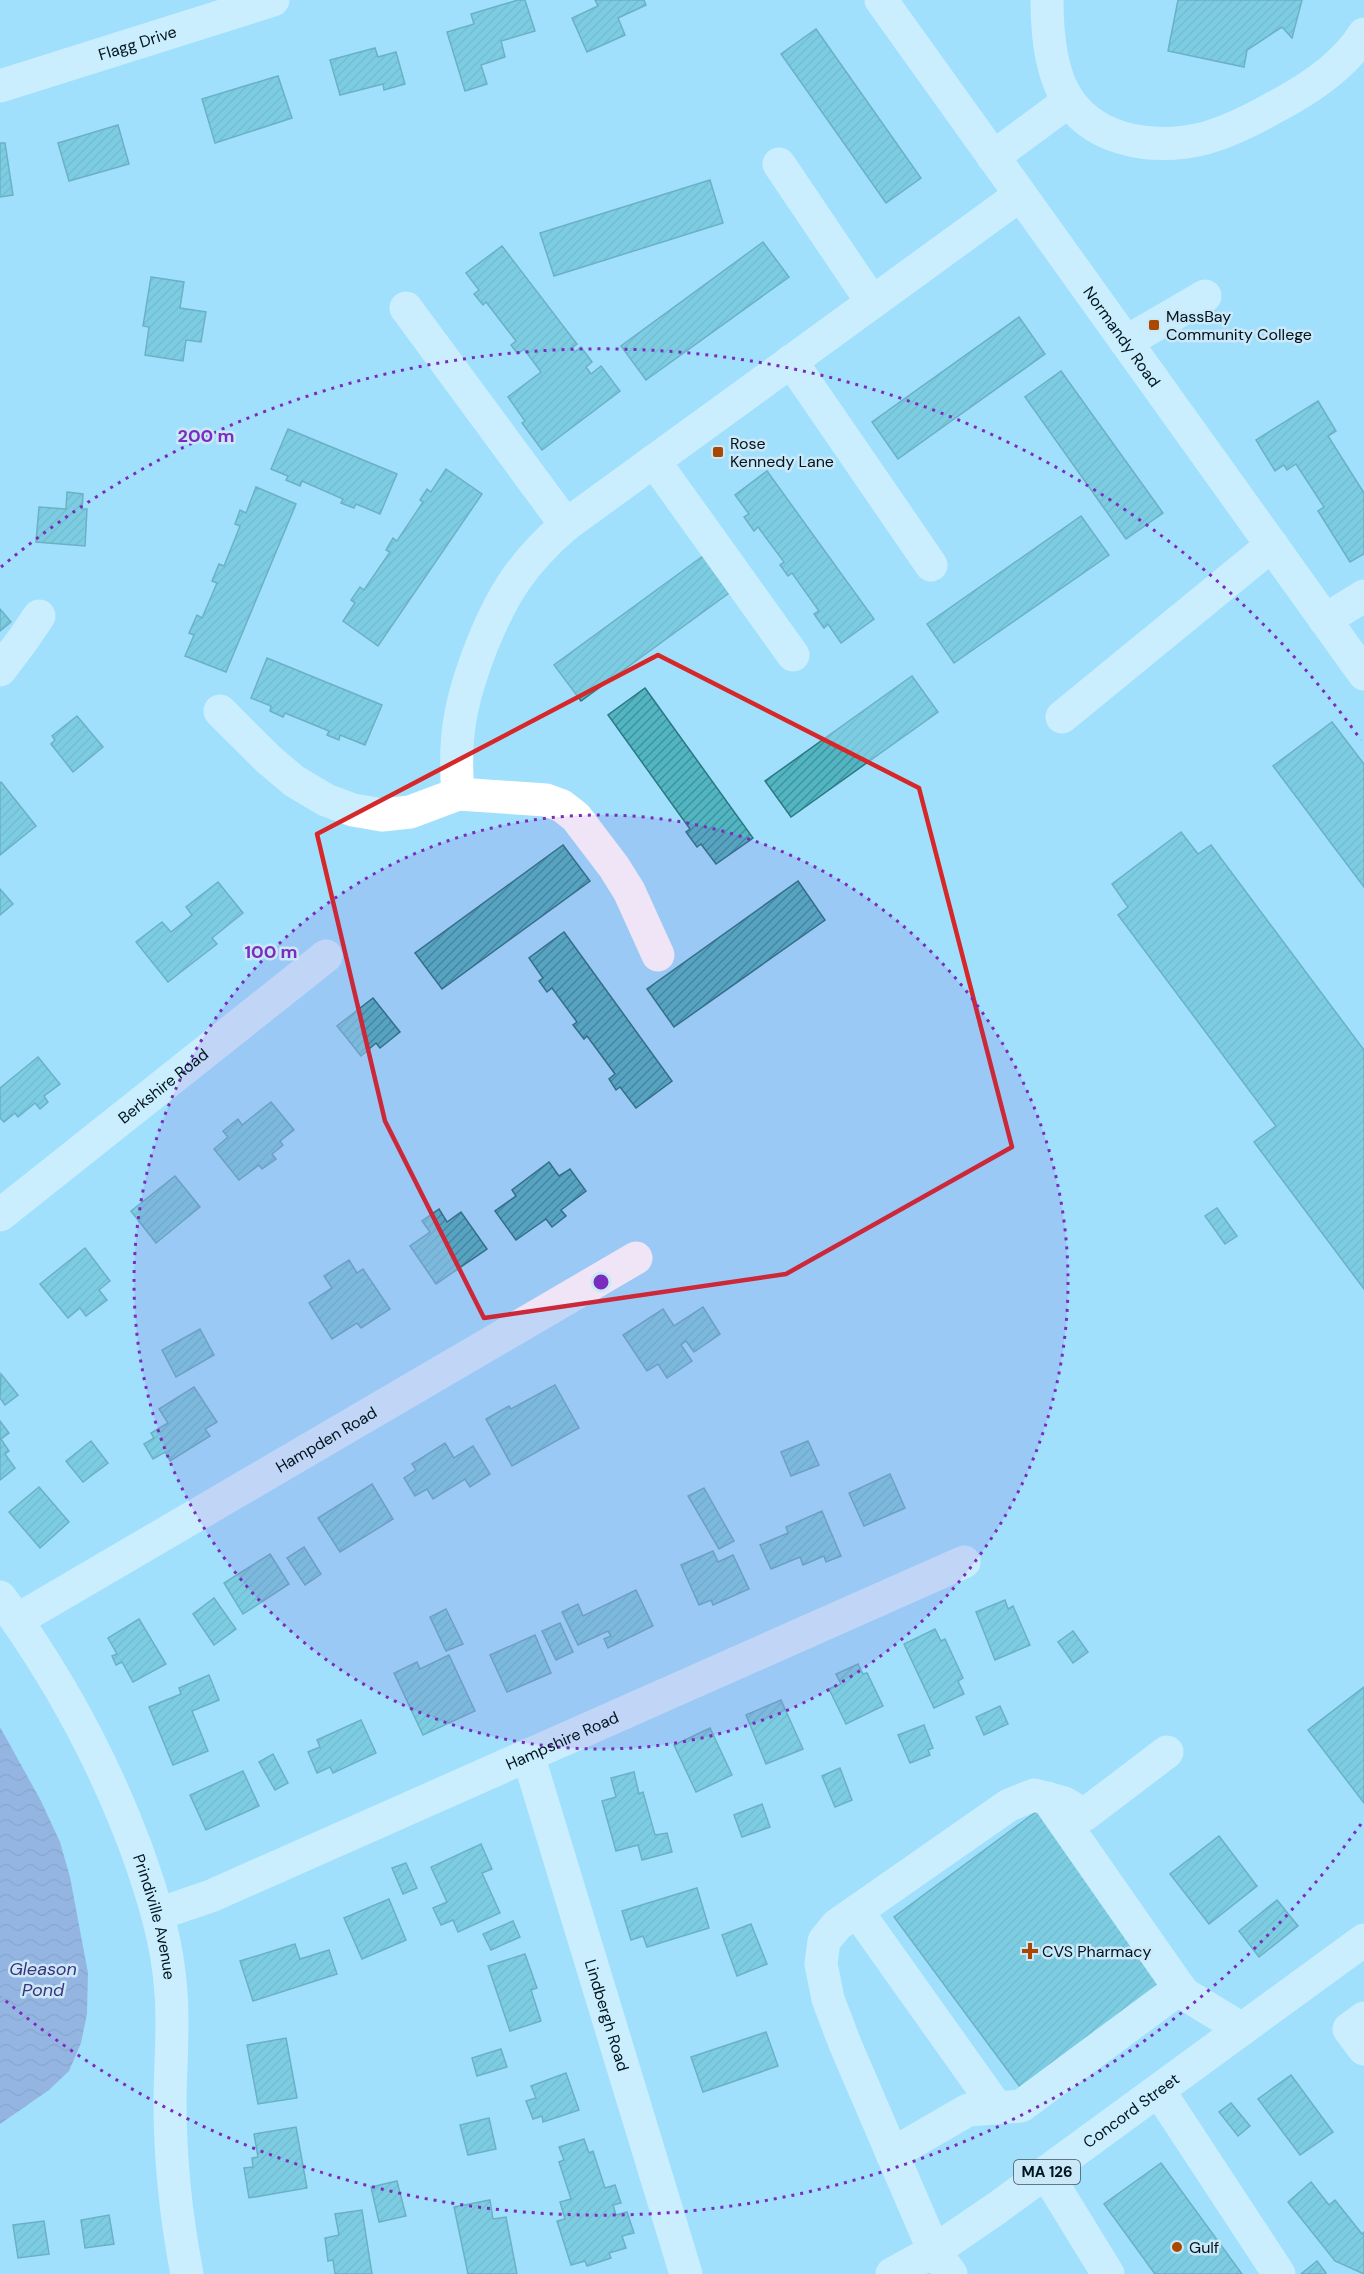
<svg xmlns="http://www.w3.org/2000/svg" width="1364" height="2274" font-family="'DM Sans',sans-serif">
  <defs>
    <pattern id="water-waves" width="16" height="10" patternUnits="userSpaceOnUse" patternTransform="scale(1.5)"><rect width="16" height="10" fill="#8681bf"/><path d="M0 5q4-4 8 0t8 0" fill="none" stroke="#6b689b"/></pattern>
    <pattern id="building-hatch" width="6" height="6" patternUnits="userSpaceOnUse" patternTransform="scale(1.5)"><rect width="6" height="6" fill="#51b5c2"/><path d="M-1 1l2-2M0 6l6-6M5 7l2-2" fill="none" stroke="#41929d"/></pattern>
  </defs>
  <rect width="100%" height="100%" fill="#a0e0fd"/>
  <polygon fill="url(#water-waves)" points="0,1727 41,1801 60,1842 70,1877 88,1973 87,2014 81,2043 69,2071 49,2090 0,2124"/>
  <g fill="url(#building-hatch)" stroke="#2b7882" stroke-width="1.5">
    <polygon points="518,0 525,0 535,31 501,41 505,57 481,65 487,84 465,91 447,32 474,24 471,14"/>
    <polygon points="595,0 644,0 646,5 618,18 625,35 587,52 572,18 598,6"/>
    <polygon points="1178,0 1302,0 1292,38 1282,27 1247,50 1244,67 1168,51"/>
    <polygon points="816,29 921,178 886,203 781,54"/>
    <polygon points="375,48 378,57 396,52 405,84 384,90 383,84 340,95 330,60"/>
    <polygon points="278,76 292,118 215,143 202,99"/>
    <polygon points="118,125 129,164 69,181 58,143"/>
    <polygon points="0,143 5,143 13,195 0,197"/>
    <polygon points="710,180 723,223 554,276 540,233"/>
    <polygon points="763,242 789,277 646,380 621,346"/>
    <polygon points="502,246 577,344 572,348 575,352 581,347 592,362 586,367 591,374 601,366 620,391 542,450 522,423 525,421 508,397 541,372 524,349 518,354 511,345 516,341 486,302 483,305 474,294 479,290 466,273"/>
    <polygon points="151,277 184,282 180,308 206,312 201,342 186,340 183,361 145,355 149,327 143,326"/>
    <polygon points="1019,317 1045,354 898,459 872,422"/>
    <polygon points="1061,371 1163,513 1126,539 1025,397"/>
    <polygon points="1318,401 1336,431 1328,436 1364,493 1364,554 1350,562 1318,511 1324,507 1296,464 1287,470 1284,465 1275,471 1256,440"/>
    <polygon points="288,429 397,474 380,514 356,504 354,508 341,503 343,499 302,481 300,486 286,480 288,476 271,469"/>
    <polygon points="446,469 482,494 378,646 343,621 355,603 351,600 360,587 364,590 390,552 386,550 393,538 397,541 423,502 420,500 427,489 431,492"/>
    <polygon points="767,471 874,619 841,643 828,624 824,628 814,614 819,611 792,573 788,576 780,565 784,562 758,527 754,531 744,517 749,514 735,495"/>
    <polygon points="256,487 296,504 226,672 185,656 194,635 189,633 197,615 202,618 217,583 212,581 219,564 224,566 240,526 235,524 240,510 246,513"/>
    <polygon points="67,492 83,494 82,509 87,509 85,546 36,542 39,507 66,509"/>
    <polygon points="1081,516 1109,555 954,663 927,624"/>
    <polygon points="703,556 729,593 581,701 554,665"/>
    <polygon points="0,609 11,622 0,631"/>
    <polygon points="267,658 382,705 365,745 340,735 339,740 327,735 329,731 285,713 283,717 270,711 271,706 251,698"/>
    <polygon points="912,676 938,712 791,817 765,781"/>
    <polygon points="645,688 753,838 716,864 701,844 697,847 686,832 690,829 608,715"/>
    <polygon points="77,716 103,747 73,772 51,744 55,740 52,736"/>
    <polygon points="1332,722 1364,764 1364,887 1273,766"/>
    <polygon points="1,782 36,826 0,855 0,783"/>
    <polygon points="1181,832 1198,854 1211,845 1364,1050 1364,1289 1254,1142 1276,1126 1118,915 1128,907 1112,884"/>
    <polygon points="563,845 590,881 442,989 415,953"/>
    <polygon points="798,881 825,920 674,1027 647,989"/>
    <polygon points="218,882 243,913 212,938 217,944 168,982 136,942 162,922 171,932 192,915 186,907"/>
    <polygon points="0,889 13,904 0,915"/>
    <polygon points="564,932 672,1081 636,1108 620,1087 616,1090 609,1079 615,1074 587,1036 584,1039 573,1025 577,1022 552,988 547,992 539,981 543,978 529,958"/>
    <polygon points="373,998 400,1032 380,1048 376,1043 361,1056 337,1026"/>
    <polygon points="38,1057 60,1084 44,1096 48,1102 40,1109 35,1103 18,1117 15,1113 4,1122 0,1118 0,1088"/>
    <polygon points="271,1102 294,1130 280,1141 283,1145 272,1154 276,1159 262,1169 259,1165 239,1180 214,1149 228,1137 223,1131 238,1119 242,1125"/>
    <polygon points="549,1162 559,1176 570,1169 586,1191 561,1210 566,1216 552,1227 546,1219 516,1240 495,1211 516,1196 512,1190"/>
    <polygon points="175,1176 200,1207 156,1243 131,1211"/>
    <polygon points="1217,1208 1237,1236 1225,1244 1205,1216"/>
    <polygon points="439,1209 447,1222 461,1212 487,1249 436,1284 410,1246 430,1232 422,1221"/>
    <polygon points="85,1248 110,1281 99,1290 107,1300 86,1316 80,1308 68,1318 40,1284"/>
    <polygon points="349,1260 357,1273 363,1269 390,1309 361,1328 357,1323 332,1339 309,1303 332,1288 324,1276"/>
    <polygon points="703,1307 720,1334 694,1352 686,1341 681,1345 692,1361 667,1378 658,1364 647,1371 623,1335 663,1309 674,1326"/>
    <polygon points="200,1329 214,1355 176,1377 162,1350"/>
    <polygon points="1,1374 18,1395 5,1405 0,1398"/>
    <polygon points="555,1385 579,1428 512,1466 486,1419 509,1406 511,1409"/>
    <polygon points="194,1387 217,1422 205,1429 210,1436 170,1461 165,1452 153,1459 144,1444 154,1438 151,1433 168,1423 159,1409"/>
    <polygon points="0,1421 9,1433 1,1439 9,1451 5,1454 15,1468 0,1480"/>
    <polygon points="91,1441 108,1463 83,1482 66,1461"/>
    <polygon points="808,1441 819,1465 791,1476 781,1452"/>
    <polygon points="445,1443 454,1458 473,1446 490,1474 470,1487 465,1479 433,1499 427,1489 415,1496 404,1478 416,1470 412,1464"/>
    <polygon points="890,1474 905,1508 864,1526 849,1493"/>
    <polygon points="372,1484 393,1519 340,1552 318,1518"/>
    <polygon points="39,1487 69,1522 40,1548 9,1512"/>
    <polygon points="704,1488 734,1541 719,1549 688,1496"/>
    <polygon points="822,1511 841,1556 826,1562 824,1556 803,1565 800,1557 771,1569 760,1545 788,1533 786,1527"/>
    <polygon points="304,1547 321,1574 305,1585 287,1558"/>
    <polygon points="713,1551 718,1562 733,1555 749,1589 713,1605 711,1600 699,1605 681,1565"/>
    <polygon points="270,1554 289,1584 243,1614 224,1583"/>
    <polygon points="636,1590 653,1626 608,1648 604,1639 611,1636 608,1631 578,1645 562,1612 578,1604 583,1616"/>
    <polygon points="214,1598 236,1629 214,1645 193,1614"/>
    <polygon points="1005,1600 1008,1609 1013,1606 1030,1645 995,1660 976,1612"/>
    <polygon points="446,1609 463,1644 446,1651 430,1617"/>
    <polygon points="139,1619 166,1664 133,1682 122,1662 116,1665 112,1656 117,1654 108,1638"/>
    <polygon points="560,1623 573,1652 556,1660 542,1631"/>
    <polygon points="935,1629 941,1641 945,1639 963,1678 958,1681 964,1694 934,1708 904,1644"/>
    <polygon points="1073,1631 1088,1652 1073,1663 1058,1642"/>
    <polygon points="535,1635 551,1673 507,1692 490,1655"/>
    <polygon points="449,1655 475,1711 423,1735 394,1673 417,1662 420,1669"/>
    <polygon points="858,1664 863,1674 867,1673 883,1706 846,1724 829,1689 841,1684 836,1674"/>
    <polygon points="209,1675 219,1700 192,1711 208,1751 173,1765 149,1707 181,1694 179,1688"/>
    <polygon points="1364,1687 1364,1803 1308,1730"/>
    <polygon points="781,1700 803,1749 766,1764 746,1715"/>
    <polygon points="1000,1706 1008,1724 984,1735 976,1717"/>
    <polygon points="361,1720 376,1753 333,1773 330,1767 317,1773 308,1752 320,1747 317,1740"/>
    <polygon points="924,1725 933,1748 928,1750 930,1755 910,1763 898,1735"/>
    <polygon points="710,1728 732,1775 696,1792 674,1745"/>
    <polygon points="273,1754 288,1783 275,1790 259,1762"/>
    <polygon points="840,1768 852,1800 835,1807 822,1776"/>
    <polygon points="243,1771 259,1806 206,1830 190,1795"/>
    <polygon points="634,1772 639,1794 643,1792 655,1835 667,1833 672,1852 642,1860 638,1845 616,1851 602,1801 616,1797 611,1778"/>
    <polygon points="762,1804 770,1827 742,1837 734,1815"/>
    <polygon points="1037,1811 1166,1985 1023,2091 894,1917"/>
    <polygon points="1219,1836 1257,1886 1209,1924 1170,1874"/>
    <polygon points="481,1844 492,1869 482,1873 500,1913 458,1932 453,1920 441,1925 433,1908 447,1902 431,1867"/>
    <polygon points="406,1863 417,1888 403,1894 392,1868"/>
    <polygon points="697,1888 709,1928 647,1947 643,1936 631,1940 622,1911"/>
    <polygon points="389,1899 406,1940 362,1959 344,1918"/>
    <polygon points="1277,1900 1298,1926 1259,1957 1239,1931"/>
    <polygon points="513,1921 520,1937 491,1950 483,1934"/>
    <polygon points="751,1924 767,1964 737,1976 722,1935"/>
    <polygon points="295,1944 300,1959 329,1950 337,1974 253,2001 240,1961"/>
    <polygon points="525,1954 537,1988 531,1990 541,2021 510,2031 488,1966"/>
    <polygon points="766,2032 778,2066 703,2092 691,2057"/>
    <polygon points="286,2038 297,2098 258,2104 247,2045"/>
    <polygon points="501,2049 507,2067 477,2076 472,2058"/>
    <polygon points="566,2073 579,2110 543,2122 542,2116 533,2119 526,2101 536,2098 531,2086"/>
    <polygon points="1291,2075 1333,2132 1300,2155 1258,2099"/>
    <polygon points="1231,2103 1250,2126 1238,2136 1219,2112"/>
    <polygon points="489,2118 496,2149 468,2155 460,2125"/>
    <polygon points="296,2127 307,2188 249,2198 244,2168 253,2167 252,2158 258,2157 254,2134"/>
    <polygon points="584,2139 589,2153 593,2151 605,2188 615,2185 621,2203 613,2205 616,2215 627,2212 634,2233 622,2236 626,2248 609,2253 611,2258 587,2266 585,2261 571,2265 557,2221 565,2219 560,2202 571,2199 559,2162 564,2160 559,2147"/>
    <polygon points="1161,2163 1242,2274 1155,2274 1104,2204"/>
    <polygon points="397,2181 406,2216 379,2222 371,2187"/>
    <polygon points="1311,2182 1329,2205 1335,2200 1362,2234 1364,2232 1364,2274 1335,2261 1288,2202"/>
    <polygon points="490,2200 493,2219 506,2217 517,2274 468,2274 454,2207"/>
    <polygon points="362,2210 372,2274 335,2274 333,2260 328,2261 325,2238 339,2235 335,2214"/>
    <polygon points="109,2215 114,2244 85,2248 81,2220"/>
    <polygon points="44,2221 49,2254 18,2258 13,2225"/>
    <polygon points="1317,2261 1326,2273 1325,2274 1301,2274"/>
  </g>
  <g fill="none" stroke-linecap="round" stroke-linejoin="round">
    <g stroke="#fff" stroke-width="33">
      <path id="s1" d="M 881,0 L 1364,674"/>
      <path d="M 1047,0 C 1047,32 1050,74 1069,101 C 1099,144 1159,150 1206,138 C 1229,131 1252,120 1273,108 C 1306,91 1344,66 1364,34"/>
      <path id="s2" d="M 0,86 L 273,0"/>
      <polyline points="993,157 1069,101"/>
      <polyline points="779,164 872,302"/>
      <polyline points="406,308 566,525"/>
      <polyline points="1126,342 1205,296"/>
      <polyline points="791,361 931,565"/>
      <polyline points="654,461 793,655"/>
      <polyline points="1325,620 1364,596"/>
      <polyline points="0,670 22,641 39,616"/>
      <polyline points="220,711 268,759 294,781 326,800 353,810 382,815 410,812 458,794 546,800 562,806 576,817 614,867 629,891 658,955"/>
      <polyline points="1062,717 1272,545"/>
      <path d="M 458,794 C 453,735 461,699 482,645 C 503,593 523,562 566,525 L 1020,195"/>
      <path id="s3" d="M 0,1215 L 326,956"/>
      <path id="s4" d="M 0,1597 C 57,1675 102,1757 136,1848 C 153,1895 168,1943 171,1993 C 174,2030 170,2066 170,2102 C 170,2160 176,2217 187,2274"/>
      <path id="s5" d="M 17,1620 L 636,1258"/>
      <path id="s6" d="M 528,1755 L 686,2274"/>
      <polyline points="1047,1798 1183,1993 1242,2029"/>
      <polyline points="857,1911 997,2108"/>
      <path id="s7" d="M 158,1914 L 211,1896 L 964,1562"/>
      <polyline points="1364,2018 1349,2029 1364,2049"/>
      <polyline points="1159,2091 1279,2274"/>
      <polyline points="892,2154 968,2110 1021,2106 1180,1988"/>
      <polyline points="1046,2173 1108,2274"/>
      <polyline points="934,2251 845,2044 828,1999 821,1964 824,1941 837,1925 1009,1805 1034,1795 1064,1803 1084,1815 1167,1752"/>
    </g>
    <g stroke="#fff" stroke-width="33">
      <polyline points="934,2251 951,2274"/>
      <path id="s8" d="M 892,2274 L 934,2251 L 997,2208 L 1364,1940"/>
    </g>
  </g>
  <path d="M0 0H1364V2274H0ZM 658,655 L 919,788 L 1012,1147 L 786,1274 L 484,1318 L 385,1121 L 317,834 Z" fill="#a0e0fd" fill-opacity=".55" fill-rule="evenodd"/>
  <path fill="none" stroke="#d62828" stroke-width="4.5" stroke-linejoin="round" d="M 658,655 L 919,788 L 1012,1147 L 786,1274 L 484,1318 L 385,1121 L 317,834 Z"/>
  <circle cx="601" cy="1282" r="467" fill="#7b2cbf" fill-opacity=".12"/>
  <g fill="none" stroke="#7b2cbf" stroke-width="3" stroke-dasharray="3 6">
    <circle cx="601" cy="1282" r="467"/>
    <path d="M1361 1824A934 934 0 0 1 1 1997M1 567A934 934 0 0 1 1361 740"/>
  </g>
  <g fill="#a94801" stroke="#cae8f7" stroke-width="2">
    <rect x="1148" y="319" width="12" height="12" rx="3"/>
    <rect x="712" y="446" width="12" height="12" rx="3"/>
    <path d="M1027 1942h6v6h6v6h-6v6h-6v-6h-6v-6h6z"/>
    <circle cx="1177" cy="2247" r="6"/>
  </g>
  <g text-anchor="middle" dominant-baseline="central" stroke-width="5" stroke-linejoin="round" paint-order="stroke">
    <rect fill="#cae8f7" stroke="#3d545f" stroke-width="1.5" x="1014" y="2160" width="66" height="24" rx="4.5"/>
    <g font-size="15" font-weight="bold" fill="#00141e">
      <text x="1047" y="2172">MA 126</text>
    </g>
    <g font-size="16" fill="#00141e" stroke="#cae8f7">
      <text stroke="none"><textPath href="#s2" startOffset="144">Flagg Drive</textPath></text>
      <text stroke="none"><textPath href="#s1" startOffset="414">Normandy Road</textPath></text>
      <text stroke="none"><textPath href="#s3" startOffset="208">Berkshire Road</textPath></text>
      <text stroke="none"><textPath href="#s5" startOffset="358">Hampden Road</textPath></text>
      <text stroke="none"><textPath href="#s7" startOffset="440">Hampshire Road</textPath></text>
      <text stroke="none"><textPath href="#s4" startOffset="358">Prindiville Avenue</textPath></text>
      <text stroke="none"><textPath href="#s6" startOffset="272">Lindbergh Road</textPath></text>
      <text stroke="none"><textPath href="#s8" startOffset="290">Concord Street</textPath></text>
    </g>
    <g font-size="16" fill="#00141e" stroke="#cae8f7" text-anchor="start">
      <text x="1166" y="316">MassBay<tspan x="1166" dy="18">Community College</tspan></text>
      <text x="730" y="443">Rose<tspan x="730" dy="18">Kennedy Lane</tspan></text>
      <text x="1042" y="1951">CVS Pharmacy</text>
      <text x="1189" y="2247">Gulf</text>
    </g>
    <g font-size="18" font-style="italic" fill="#3f327c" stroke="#cae8f7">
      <text x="43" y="1969">Gleason<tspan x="43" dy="21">Pond</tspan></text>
    </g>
  </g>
  <circle cx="601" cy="1282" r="9" fill="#7b2cbf" stroke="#cae8f7" stroke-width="3"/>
  <g font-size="18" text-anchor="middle" font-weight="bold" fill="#7b2cbf" stroke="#cae8f7" stroke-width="5" stroke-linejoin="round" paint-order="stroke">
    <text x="206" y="442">200 m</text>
    <text x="271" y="958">100 m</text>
  </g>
</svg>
